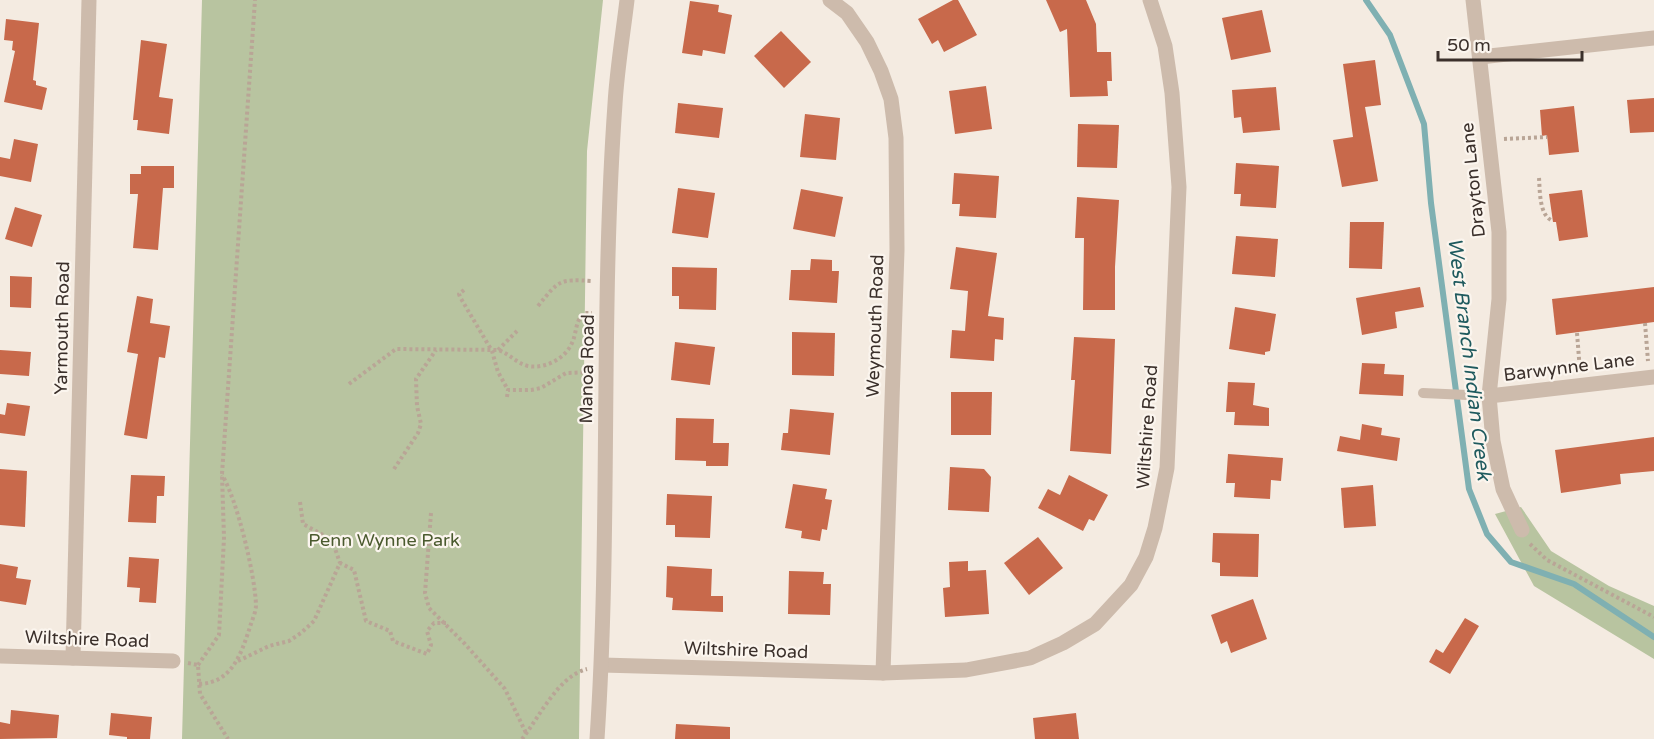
<svg xmlns="http://www.w3.org/2000/svg" width="1654" height="739" font-family="'Varela Round',sans-serif">
<style>
.green{fill:#b8c4a0}
.lines{fill:none;stroke-linecap:round;stroke-linejoin:round}
.stream{stroke:#7fb0b2;stroke-width:6}
.building{fill:#c8694b}
.path{stroke:#b9a596;stroke-width:4;stroke-dasharray:3 3;stroke-linecap:butt}
.service{stroke:#cdbbac;stroke-width:10}
.minor{stroke:#cdbbac;stroke-width:15}
.labels{text-anchor:middle;stroke-width:4.5;stroke-linejoin:round;paint-order:stroke}
.street-label{font-size:18px;fill:#3b302b;stroke:#fbf5ee}
.park-label{font-size:18px;fill:#4a5a2e;stroke:#fbf5ee}
.water-label{font-size:20px;font-style:italic;fill:#1f5a5e;stroke:#fbf5ee}
</style>
<rect width="100%" height="100%" fill="#f4ebe1"/>
<g class="green">
<path d="M202 0H603L587 151 579 739H182Z"/>
<path d="M1521 507 1551 551 1609 586 1654 606V659L1534 586 1495 514Z"/>
</g>
<g class="lines">
<path class="stream" d="M1366 0 1390 35 1424 124 1431 203 1469 489 1487 534 1511 562 1574 584 1654 637"/>
</g>
<g class="building">
<path d="M953 0H958L977 35 944 52 938 40 932 44 918 19Z"/>
<path d="M1046 0H1086L1096 24 1097 52H1111L1112 81H1107L1108 96 1070 97 1067 29 1060 32Z"/>
<path d="M690 1 719 5 718 12 732 15 725 54 703 50 702 56 682 53Z"/>
<path d="M1262 10 1271 52 1231 60 1222 18Z"/>
<path d="M6 19 39 23 33 80 36 81V85L47 88 42 110 4 102 15 51 12 50 13 41 4 40Z"/>
<path d="M781 31 811 62 784 88 754 56Z"/>
<path d="M141 40 167 44 159 97 173 99 169 134 137 130 138 120H133Z"/>
<path d="M1375 60 1381 105 1365 107 1378 181 1342 187 1333 140 1353 137 1343 64Z"/>
<path d="M986 86 992 129 955 134 949 91Z"/>
<path d="M1276 87 1280 130 1243 133 1241 117 1234 118 1232 90Z"/>
<path d="M1654 98V132L1630 133 1627 100Z"/>
<path d="M678 103 723 108 719 138 675 133Z"/>
<path d="M1574 106 1579 152 1549 155 1547 135 1542 136 1540 110Z"/>
<path d="M805 114 840 118 836 160 800 157Z"/>
<path d="M1078 124 1119 125 1117 168 1077 167Z"/>
<path d="M14 139 38 144 31 182 0 176V157L10 159Z"/>
<path d="M1236 163 1279 166 1276 208 1240 206 1241 194H1234Z"/>
<path d="M141 166H174V188H163L158 250 133 248 138 194H130V174H141Z"/>
<path d="M954 173 999 176 996 218 959 216 960 204H952Z"/>
<path d="M678 188 715 193 708 238 672 233Z"/>
<path d="M801 189 843 197 835 237 793 229Z"/>
<path d="M1582 190 1588 237 1559 241 1556 222H1553L1549 194Z"/>
<path d="M1077 197 1119 200 1115 267V310H1083L1084 238H1075Z"/>
<path d="M15 207 42 215 32 247 5 239Z"/>
<path d="M1350 222H1384L1382 269 1349 268Z"/>
<path d="M1236 236 1278 239 1275 277 1232 274Z"/>
<path d="M956 247 997 253 988 316 1004 318 1003 340 995 339 994 361 950 358 952 330 965 331 968 291 950 289Z"/>
<path d="M811 259 832 260V271H839L837 303 789 300 791 270H810Z"/>
<path d="M672 267 717 268 716 310 679 309V296H672Z"/>
<path d="M10 276 32 277 31 308 10 307Z"/>
<path d="M1420 287 1424 307 1395 312 1397 328 1362 335 1356 298Z"/>
<path d="M1654 287V322L1556 335 1552 299Z"/>
<path d="M137 296 153 299 150 323 170 326 165 358 159 357 147 439 124 435 138 354 127 352Z"/>
<path d="M1235 307 1276 314 1270 351 1265 352V355L1229 349Z"/>
<path d="M792 332 835 333 834 376 792 375Z"/>
<path d="M1074 337 1115 339 1111 454 1070 451 1075 380H1071Z"/>
<path d="M675 342 715 347 710 385 671 380Z"/>
<path d="M0 350 31 352 29 376 0 374Z"/>
<path d="M1362 363 1385 364 1384 374 1404 375 1403 396 1359 394Z"/>
<path d="M1228 382 1255 383 1253 405 1269 408V426L1234 425 1235 412H1226Z"/>
<path d="M951 392H992L991 435H951Z"/>
<path d="M7 403 30 406 25 436 0 433V414L5 415Z"/>
<path d="M790 409 834 413 830 455 781 450 783 433H788Z"/>
<path d="M676 418 714 419 713 443H729L728 466H706V461L675 460Z"/>
<path d="M1362 424 1382 428 1381 435 1400 438 1397 461 1337 451 1340 436 1360 440Z"/>
<path d="M1654 437V471L1620 474 1621 484 1561 493 1555 450Z"/>
<path d="M1228 454 1283 458 1281 481 1271 480 1270 499 1234 497 1235 483H1226Z"/>
<path d="M950 467 984 469 991 477 989 512 948 510Z"/>
<path d="M0 469 27 471 25 527 0 525Z"/>
<path d="M131 475 165 476 164 496H157L156 523 128 522Z"/>
<path d="M1069 475 1108 495 1094 521 1089 519 1083 531 1038 508 1048 489 1060 495Z"/>
<path d="M793 484 827 489 825 499 832 500 827 530 822 529 820 541 801 538 802 531 785 528Z"/>
<path d="M1373 485 1376 526 1344 528 1341 488Z"/>
<path d="M667 494 712 496 710 538 675 537V525H666Z"/>
<path d="M1213 533 1259 534 1258 577 1220 576V563L1212 562Z"/>
<path d="M1038 537 1063 568 1029 595 1004 563Z"/>
<path d="M129 557 159 559 156 603 139 602 140 588 127 587Z"/>
<path d="M968 561V571L986 570 989 614 945 617 943 588 950 587 949 562Z"/>
<path d="M0 564 18 567 16 578 31 580 26 605 0 601Z"/>
<path d="M667 566 712 569 711 596H723V612L672 610 673 598 666 597Z"/>
<path d="M789 571 824 572 823 584H831L830 615 788 614Z"/>
<path d="M1253 599 1267 639 1231 653 1227 641 1221 644 1211 615Z"/>
<path d="M1465 618 1479 626 1450 674 1429 662 1436 649 1443 653Z"/>
<path d="M11 710 59 715 57 738 0 739V722L10 724Z"/>
<path d="M111 713 152 717 150 739H127V737L109 735Z"/>
<path d="M1076 713 1079 739H1035L1033 718Z"/>
<path d="M676 724 730 727V739H675Z"/>
</g>
<g class="lines">
<g class="path">
<path d="M1504 139 1547 137"/>
<path d="M1539 178C1540 191 1539 216 1553 221"/>
<path d="M464 290 459 294 460 297 492 351 498 372 508 390"/>
<path d="M538 306C559 280 559 279 592 281"/>
<path d="M1645 323 1648 361"/>
<path d="M1577 333 1580 371"/>
<path d="M498 350 517 331"/>
<path d="M349 384 396 349 498 350C510 354 516 363 528 366 545 369 565 359 572 343 577 332 575 321 584 313H592"/>
<path d="M507 397 508 390H531L541 388 566 373 591 372"/>
<path d="M394 469 418 433 421 424 417 406 416 379 436 350"/>
<path d="M300 502 303 524 332 540 340 563"/>
<path d="M431 513 425 593 429 608 465 644 505 689 526 733"/>
<path d="M1530 544 1547 560 1654 617"/>
<path d="M238 661 269 646 289 641 301 633 314 621 340 563 354 570 366 621 390 631 393 641 427 654 431 645 427 631 434 623H446"/>
<path d="M188 663 198 665 200 694 228 739"/>
<path d="M198 665 219 635 224 538 222 474 255 0"/>
<path d="M199 684C232 683 241 654 250 627 252 620 256 612 256 605 255 575 237 499 222 475"/>
<path d="M522 739C539 718 558 676 587 669"/>
</g>
<path class="service" d="M1423 393 1489 396"/>
<g class="minor">
<path d="M830 0 847 13 867 42 881 71 891 99 896 138 897 250 883 673"/>
<path d="M1473 0 1499 232V299L1489 396 1493 441 1503 489 1522 530"/>
<path d="M1480 57 1654 38"/>
<path d="M1489 396 1654 377"/>
<path d="M0 656 173 661"/>
<path d="M73 658 89 0"/>
<path d="M602 665 883 673 966 670 1030 658 1063 643 1095 624 1131 585 1146 557 1155 528 1167 468 1179 187 1172 93 1165 46 1150 0"/>
<path d="M597 739C611 528 600 315 615 104 617 69 623 34 627 0"/>
</g>
</g>
<g class="labels">
<g class="street-label">
<text transform="translate(1473 180) rotate(-96)" y="6">Drayton Lane</text>
<text transform="translate(875 326) rotate(-88)" y="6">Weymouth Road</text>
<text transform="translate(62 328) rotate(-89)" y="6">Yarmouth Road</text>
<text transform="translate(1569 367) rotate(-7)" y="6">Barwynne Lane</text>
<text transform="translate(587 369) rotate(-89)" y="6">Manoa Road</text>
<text transform="translate(1147 427) rotate(-86)" y="6">Wiltshire Road</text>
<text transform="translate(87 639) rotate(2)" y="6">Wiltshire Road</text>
<text transform="translate(746 650) rotate(2)" y="6">Wiltshire Road</text>
</g>
<g class="park-label">
<text x="384" y="546">Penn Wynne Park</text>
</g>
<g class="water-label">
<text transform="translate(1470 359) rotate(83)" y="7">West Branch Indian Creek</text>
</g>
</g>
<path d="M1438 51v9h144v-9" fill="none" stroke="#3b302b" stroke-width="3"/>
<text x="1447" y="51" font-size="18" fill="#3b302b" stroke="#fbf5ee" stroke-width="4.5" paint-order="stroke">50 m</text>
</svg>
